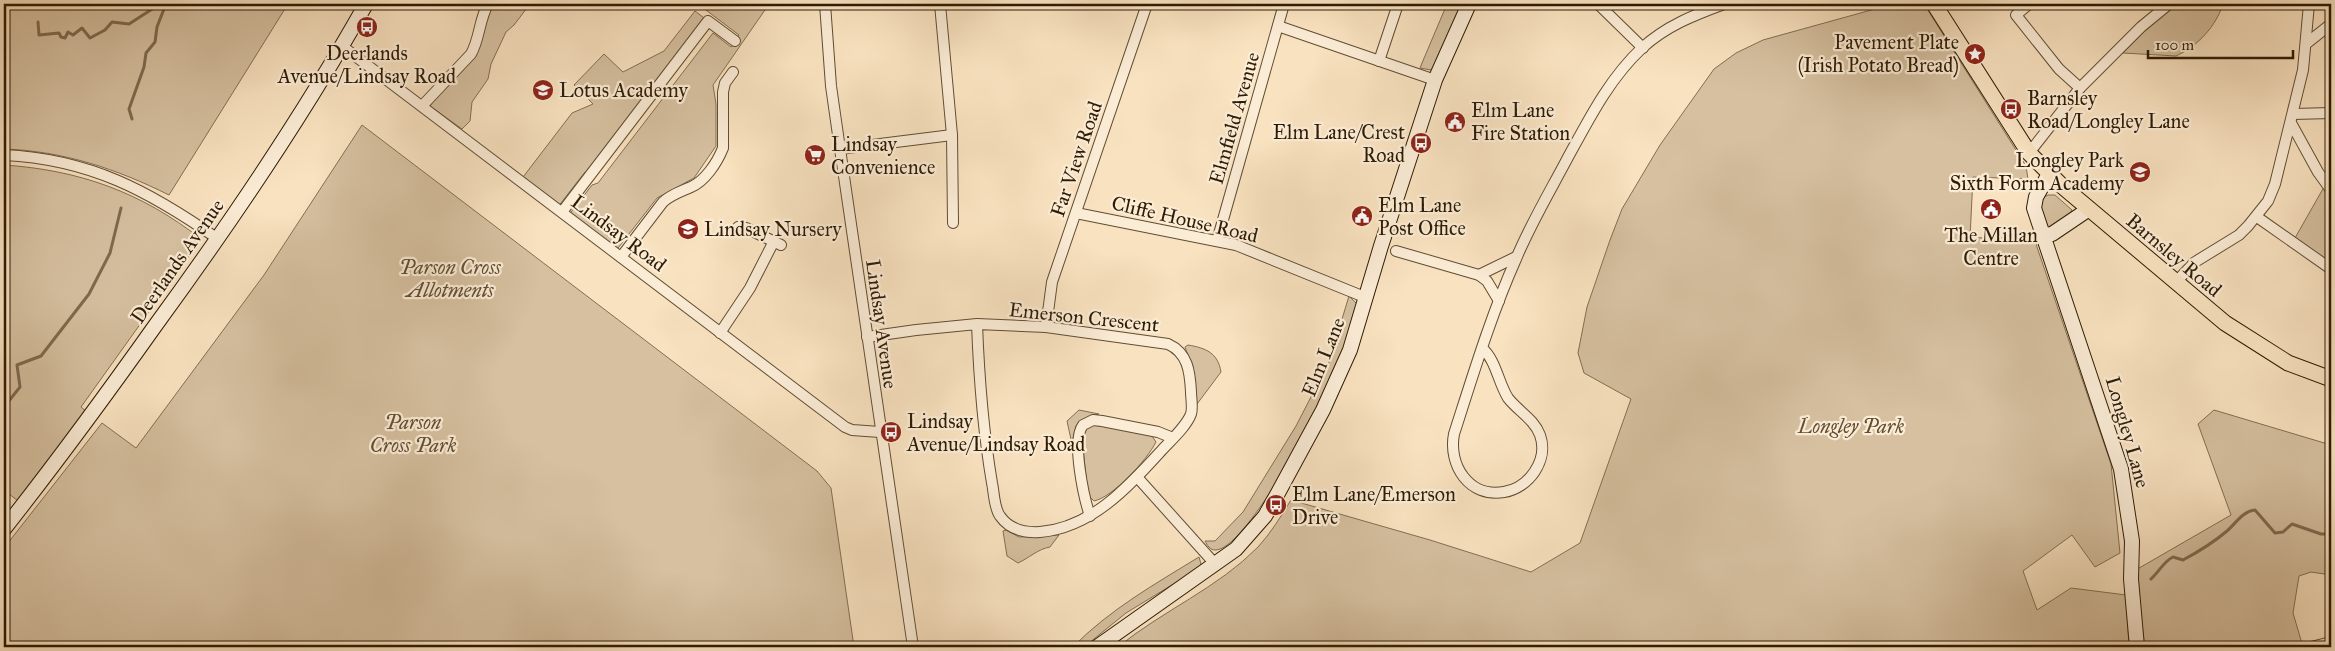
<svg xmlns="http://www.w3.org/2000/svg" width="2335" height="651" font-family="'IM FELL Great Primer',serif">
<style>
.green{fill:#d6c0a0;stroke:#826e52}
.lines{fill:none;stroke-linecap:round;stroke-linejoin:round}
.stream{stroke:#7e6a4e;stroke-width:3}
.street-casing{stroke:#614d33;stroke-width:12}
.secondary-casing{stroke:#2e1b04;stroke-width:16}
.primary-casing{stroke:#2e1b04;stroke-width:17}
.street{stroke:#fbecd6;stroke-width:10}
.secondary{stroke:#fbecd6;stroke-width:14}
.primary{stroke:#f9e2c0;stroke-width:15}
.labels{text-anchor:middle;stroke-width:4.5;stroke-linejoin:round;paint-order:stroke}
.poi-label{font-size:20px;fill:#2e1b04;stroke:#fbecd6;text-anchor:start}
.street-label{font-size:20px;fill:#2e1b04;stroke:#fbecd6}
.park-label{font-size:20px;font-style:italic;fill:#604d33;stroke:#fbecd6}
</style>
<rect width="100%" height="100%" fill="#f9e2c0"/>
<filter id="stains"><feTurbulence type="fractalNoise" baseFrequency=".004" numOctaves="4"/><feColorMatrix values="0 0 0 0 .2 0 0 0 0 .09 0 0 0 0 .02 0 0 0 .5 -.17"/></filter>
<radialGradient id="worn" r=".72"><stop offset=".6" stop-color="#630" stop-opacity="0"/><stop offset="1" stop-color="#630" stop-opacity=".3"/></radialGradient>
<g class="green">
<path d="M5 4H288L169 195C117 169 63 151 4 149Z"/>
<path d="M493 4H530L514 25 506 32 491 64 488 79 472 102 470 121 462 129 430 106 439 93 457 75Z"/>
<path d="M701 4H767V7L713 85 716 104V146L694 178 657 198 615 252 568 216 592 185 598 183 713 33 731 47 739 35 702 7Z"/>
<path d="M1447 4H1463L1436 64 1431 70 1420 68 1422 63Z"/>
<path d="M1893 4H1924L2026 166 2028 179 1973 177 1970 238 2035 237 2037 247 2111 464 2120 553 2095 567 2072 535 2023 571 2037 610 2071 588 2126 595 2129 647H1118C1162 611 1218 588 1258 547 1271 533 1281 516 1291 500L1430 540 1531 572 1580 543 1631 399 1584 373 1578 353 1587 307 1610 240 1622 209 1660 145 1714 69 1736 53 1763 40Z"/>
<path d="M2177 4H2223C2216 26 2198 46 2176 56L2123 53 2157 19Z"/>
<path d="M695 11 708 21 590 175 585 172 557 208 520 181 572 113 593 104 574 85 604 54 623 72 664 51Z"/>
<path d="M362 125 817 471 831 488 854 647H4V548L102 423 136 448 264 275Z"/>
<path d="M4 165C79 170 141 192 201 239L81 407 86 411 18 501 4 490Z"/>
<path d="M2324 187 2331 194V264L2295 238Z"/>
<path d="M2048 195H2055L2072 210 2069 216 2049 229 2046 227 2040 205 2044 197Z"/>
<path d="M1349 296 1358 305C1348 334 1339 363 1327 391 1315 418 1244 551 1215 550 1210 550 1207 545 1205 541H1215L1243 512 1296 426 1329 362Z"/>
<path d="M1188 345C1206 348 1218 353 1221 372L1197 404 1195 402 1193 369 1185 347Z"/>
<path d="M1079 410 1099 414C1079 419 1075 425 1072 444L1067 421Z"/>
<path d="M2214 410 2331 445V575L2311 572 2299 576 2293 613 2303 647H2145L2134 571 2231 515 2198 424Z"/>
<path d="M1093 425 1150 433 1156 442C1147 460 1113 497 1094 501L1088 495 1082 440 1086 429Z"/>
<path d="M1006 530 1019 537 1059 535 1050 547C1038 549 1029 558 1018 563L1007 556 1003 531Z"/>
<path d="M1199 557 1201 564 1198 569 1126 613 1084 647H1073C1109 610 1155 584 1199 557Z"/>
</g>
<g class="lines">
<g class="stream">
<path d="M38 22 39 35 59 33 61 37 65 38 68 32 73 35 82 28 90 38 105 30 112 22 129 24 160 4"/>
<path d="M132 119 129 109 144 67 146 53 155 42 157 27 164 9 172 4"/>
<path d="M4 407 20 387 17 365 41 356 89 294 110 253 121 208"/>
<path d="M2151 579C2159 572 2163 562 2173 557L2183 560C2198 552 2214 542 2227 531 2236 523 2243 511 2255 510L2275 533 2283 532 2292 524 2321 534H2331"/>
</g>
<g class="street-casing">
<g id="street">
<path d="M825 4 831 86 840 149 913 647"/>
<path d="M940 4 952 135 953 223"/>
<path d="M1598 4 1643 48"/>
<path d="M2029 4 2016 15 2059 69 2080 88"/>
<path d="M1278 26 1435 80"/>
<path d="M2307 43 2331 24"/>
<path d="M342 46 845 427 852 430 880 432"/>
<path d="M1379 61 1398 4"/>
<path d="M422 106 471 54C480 38 479 20 488 4"/>
<path d="M2293 114 2331 113"/>
<path d="M2291 123 2318 172 2331 190"/>
<path d="M840 149 952 135"/>
<path d="M2029 153 2080 88 2141 27 2169 4"/>
<path d="M4 155C90 159 149 191 218 239"/>
<path d="M562 212 708 21 735 41"/>
<path d="M1076 213 1236 245 1367 298"/>
<path d="M2257 217 2331 269"/>
<path d="M738 227 746 228 781 245"/>
<path d="M1217 241 1284 4"/>
<path d="M1396 251 1479 275 1487 281 1499 301"/>
<path d="M621 257 663 202C672 194 680 192 691 187 705 181 717 163 723 148V92L725 83 733 72"/>
<path d="M1479 275 1516 257"/>
<path d="M2175 283 2195 262 2239 235 2248 226 2268 201 2275 184 2303 70 2309 4"/>
<path d="M1046 327 1052 282 1147 4"/>
<path d="M720 333 750 288 774 241"/>
<path d="M867 337 916 330 977 324 1046 327 1168 344C1188 353 1190 372 1191 392 1191 398 1193 408 1191 414 1186 427 1171 440 1162 450 1129 486 1092 528 1040 532 1024 533 1009 529 1000 516 994 508 994 492 992 483 983 430 979 378 977 324"/>
<path d="M1482 348C1496 360 1498 382 1508 398 1518 411 1534 419 1540 435 1549 460 1529 488 1504 492 1469 498 1448 465 1454 434 1473 375 1491 315 1516 259 1530 225 1549 193 1566 161 1588 121 1608 80 1642 48 1666 26 1694 15 1724 4"/>
<path d="M1137 477 1216 565"/>
<path d="M1090 516C1084 498 1071 440 1083 425L1093 420 1102 421 1158 432 1173 438"/>
<path d="M2311 647 2331 642"/>
</g>
</g>
<g class="secondary-casing">
<g id="secondary">
<path d="M2049 174 2036 197 2034 208 2121 469 2132 541 2131 579 2137 647"/>
<path d="M2044 235 2052 234 2089 209"/>
<path d="M4 529C56 463 106 395 155 326 231 222 303 116 366 4"/>
<path d="M1097 647 1236 549 1265 516 1278 493 1323 410 1350 350 1381 246 1435 80 1469 4"/>
</g>
</g>
<g class="primary-casing">
<path id="primary" d="M1934 4 2029 153 2062 186 2225 323 2288 363 2331 379"/>
</g>
<use href="#street" class="street"/>
<use href="#secondary" class="secondary"/>
<use href="#primary" class="primary"/>
</g>
<defs>
<g id="bus-disc" transform="scale(1.125)"><circle r="9.5" fill="#8f2418" stroke="#fbecd6"/><path d="M-5-6H5V4H4V6H2V4H-2V6H-4V4H-5ZM-3.5-4V0h7V-4ZM-3.5 1.2v1.5H-2V1.2ZM2 1.2v1.5H3.5V1.2Z" fill="#fff"/></g>
<g id="sight-disc" transform="scale(1.125)"><circle r="9.5" fill="#8f2418" stroke="#fbecd6"/><path d="M0-6L1.8-2.2L6-1.7L2.9 1.2L3.7 5.4L0 3.3L-3.7 5.4L-2.9 1.2L-6-1.7L-1.8-2.2Z" fill="#fff"/></g>
<g id="school-disc" transform="scale(1.125)"><circle r="9.5" fill="#8f2418" stroke="#fbecd6"/><path d="M0-5L7-2L0 1L-7-2ZM-4 1L0 2.5L4 1V4Q0 6-4 4Z" fill="#fff"/></g>
<g id="civic-disc" transform="scale(1.125)"><circle r="9.5" fill="#8f2418" stroke="#fbecd6"/><path d="M-.6-6.5H3V-4.5H.6V-3L4-1V1h2V6H-6V1h2V-1L-.6-3ZM-1.2 2.5V6h2.4V2.5Z" fill="#fff"/></g>
<g id="supermarket-disc" transform="scale(1.125)"><circle r="9.5" fill="#8f2418" stroke="#fbecd6"/><path d="M-6-5.5h2.5l.6 2H6L4.5 2H-2.5L-4.4-4H-6ZM-1.5 3.2a1.3 1.3 0 1 0 .1 0ZM3 3.2a1.3 1.3 0 1 0 .1 0Z" fill="#fff"/></g>
<g id="university-disc" transform="scale(1.125)"><circle r="9.5" fill="#8f2418" stroke="#fbecd6"/><path d="M0-5L7-2L0 1L-7-2ZM-4 1L0 2.5L4 1V4Q0 6-4 4Z" fill="#fff"/></g>
</defs>
<g fill-rule="evenodd">
<use href="#bus-disc" x="367" y="27"/>
<use href="#sight-disc" x="1975" y="54"/>
<use href="#school-disc" x="543" y="90"/>
<use href="#bus-disc" x="2011" y="109"/>
<use href="#civic-disc" x="1455" y="122"/>
<use href="#bus-disc" x="1421" y="143"/>
<use href="#supermarket-disc" x="815" y="155"/>
<use href="#university-disc" x="2140" y="172"/>
<use href="#civic-disc" x="1991" y="209"/>
<use href="#civic-disc" x="1362" y="216"/>
<use href="#school-disc" x="688" y="229"/>
<use href="#bus-disc" x="891" y="432"/>
<use href="#bus-disc" x="1276" y="505"/>
</g>
<g class="labels">
<g class="poi-label">
<text x="1959" y="49" text-anchor="end">Pavement Plate<tspan x="1959" dy="23">(Irish Potato Bread)</tspan></text>
<text x="367" y="60" text-anchor="middle">Deerlands<tspan x="367" dy="23">Avenue/Lindsay Road</tspan></text>
<text x="559" y="97">Lotus Academy</text>
<text x="2027" y="105">Barnsley<tspan x="2027" dy="23">Road/Longley Lane</tspan></text>
<text x="1471" y="117">Elm Lane<tspan x="1471" dy="23">Fire Station</tspan></text>
<text x="1405" y="139" text-anchor="end">Elm Lane/Crest<tspan x="1405" dy="23">Road</tspan></text>
<text x="831" y="151">Lindsay<tspan x="831" dy="23">Convenience</tspan></text>
<text x="2124" y="167" text-anchor="end">Longley Park<tspan x="2124" dy="23">Sixth Form Academy</tspan></text>
<text x="1378" y="212">Elm Lane<tspan x="1378" dy="23">Post Office</tspan></text>
<text x="704" y="236">Lindsay Nursery</text>
<text x="1991" y="242" text-anchor="middle">The Millan<tspan x="1991" dy="23">Centre</tspan></text>
<text x="907" y="428">Lindsay<tspan x="907" dy="23">Avenue/Lindsay Road</tspan></text>
<text x="1292" y="501">Elm Lane/Emerson<tspan x="1292" dy="23">Drive</tspan></text>
</g>
<g class="street-label">
<text transform="translate(1234 118) rotate(-74)" y="7">Elmfield Avenue</text>
<text transform="translate(1076 159) rotate(-71)" y="7">Far View Road</text>
<text transform="translate(1185 219) rotate(13)" y="7">Cliffe House Road</text>
<text transform="translate(619 233) rotate(37)" y="7">Lindsay Road</text>
<text transform="translate(2174 255) rotate(40)" y="7">Barnsley Road</text>
<text transform="translate(177 261) rotate(-55)" y="7">Deerlands Avenue</text>
<text transform="translate(1084 317) rotate(6)" y="7">Emerson Crescent</text>
<text transform="translate(882 324) rotate(82)" y="7">Lindsay Avenue</text>
<text transform="translate(1323 357) rotate(-68)" y="7">Elm Lane</text>
<text transform="translate(2128 432) rotate(74)" y="7">Longley Lane</text>
</g>
<g class="park-label">
<text x="450" y="274">Parson Cross<tspan x="450" dy="23">Allotments</tspan></text>
<text x="413" y="429">Parson<tspan x="413" dy="23">Cross Park</tspan></text>
<text x="1851" y="433">Longley Park</text>
</g>
</g>
<rect width="2335" height="651" fill="none" stroke="#f9e2c0" stroke-width="20"/>
<rect x="5" y="5" width="2325" height="641" fill="none" stroke="#2e1b04" stroke-width="2.5"/>
<rect x="10" y="10" width="2315" height="631" fill="none" stroke="#2e1b04"/>
<path d="M2148 50v8h145v-8" fill="none" stroke="#2e1b04" stroke-width="2.5"/>
<text x="2155" y="50" font-size="15" fill="#2e1b04" stroke="#fbecd6" stroke-width="4" paint-order="stroke">100 m</text>
<rect width="100%" height="100%" filter="url(#stains)"/>
<rect width="100%" height="100%" fill="url(#worn)"/>
</svg>
